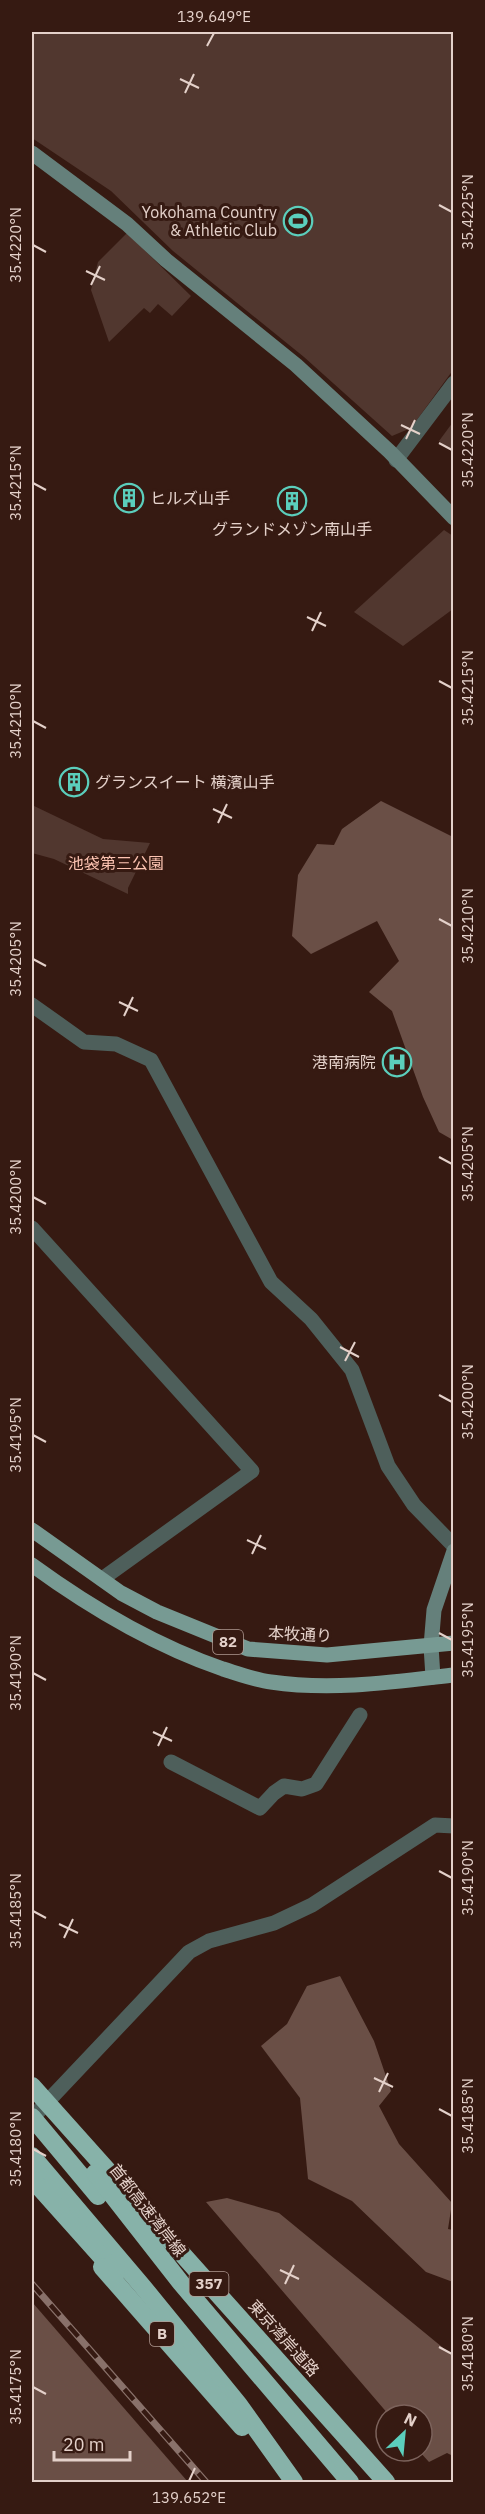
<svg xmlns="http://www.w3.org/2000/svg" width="485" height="2514" font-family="'IBM Plex Sans','Noto Sans JP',sans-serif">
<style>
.green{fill:#51372f}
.forest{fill:#6a4f46}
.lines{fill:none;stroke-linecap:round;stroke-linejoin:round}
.street{stroke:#4e5f5b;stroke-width:15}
.secondary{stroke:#65807b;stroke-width:15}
.primary{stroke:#779a93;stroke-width:15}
.highway{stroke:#87b2a9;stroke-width:18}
.rail-casing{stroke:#89716a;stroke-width:7}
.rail{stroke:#361a12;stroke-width:4.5;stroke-dasharray:14;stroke-linecap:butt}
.ticks{fill:none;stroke:#e4d1ca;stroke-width:2}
.labels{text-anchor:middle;stroke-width:6;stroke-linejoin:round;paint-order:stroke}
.shield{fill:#361a12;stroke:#b09a93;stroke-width:1.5}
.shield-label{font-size:15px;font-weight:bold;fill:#e4d1ca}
.poi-label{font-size:16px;fill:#e4d1ca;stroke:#361a12;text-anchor:end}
.park-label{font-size:16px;fill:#fdc4b2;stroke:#361a12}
.street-label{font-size:16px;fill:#e4d1ca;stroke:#361a12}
.neatline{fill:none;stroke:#e4d1ca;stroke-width:2}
.ticks-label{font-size:15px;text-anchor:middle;fill:#e4d1ca}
</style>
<rect width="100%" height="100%" fill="#361a12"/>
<g class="green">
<path d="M32 32H453V370L411 428 392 436 304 357 173 251 111 191 32 138Z"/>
<path d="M127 233 191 296 172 316 158 304 150 313 144 308 109 342 91 290 98 262Z"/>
<path d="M453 422V452L439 441Z"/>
<path d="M444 530 453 536V609L403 646 354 612Z"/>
<path d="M32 805 103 839 150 843 128 888V894L54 859 32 853Z"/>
</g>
<g class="forest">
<path d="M381 801 453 837V1140L439 1132 423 1097 392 1011 369 992 399 961 377 921 311 954 292 936 298 875 317 844 334 845 342 829Z"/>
<path d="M340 1976 374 2041 391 2091 379 2106 399 2144 452 2203 448 2229 453 2230V2282L426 2272 352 2201 308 2179 300 2098 261 2046 287 2024 307 1986Z"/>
<path d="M227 2198 279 2213 453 2356V2456L447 2453 429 2462 419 2451H422V2415H389L206 2202Z"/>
<path d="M32 2302 188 2482H32Z"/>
</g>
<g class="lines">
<g class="street">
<path d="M396 460 454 383"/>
<path d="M32 1005 84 1042 116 1044 151 1060 271 1282 311 1319 352 1370 388 1466 414 1505 454 1546"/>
<path d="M32 1228 252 1471 102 1579"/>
<path d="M171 1762 260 1808 274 1793 284 1786 302 1789 316 1784 360 1715"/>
<path d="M32 2118 189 1952 209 1941 274 1923 312 1905 435 1825 454 1826"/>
</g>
<g class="secondary">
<path d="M32 153 127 224 166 260 296 365 390 452 454 518"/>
<path d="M433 1677 431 1646 434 1610 454 1551"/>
</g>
<g class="primary">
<path d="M32 1530 121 1593 157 1612 248 1649 327 1655 454 1643"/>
<path d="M32 1565C91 1608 153 1645 223 1669 239 1674 255 1680 271 1682 332 1691 394 1682 454 1675"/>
</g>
<g class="highway">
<path d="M32 2086 386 2482"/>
<path d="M32 2117 98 2196"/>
<path d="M32 2156 143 2287 239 2405 294 2482"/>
<path d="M95 2173 181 2283 350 2482"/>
<path d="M32 2179 116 2273"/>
<path d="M102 2267 242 2427"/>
</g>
<g class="rail-casing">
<path id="rail" d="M32 2284 206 2482"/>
</g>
<use href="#rail" class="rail"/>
</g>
<path class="ticks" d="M207 46 214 33M180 79 199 88M185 93 194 74M439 205 452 212M33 245 46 252M86 271 105 280M91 285 100 266M401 425 420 434M406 439 415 420M439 443 452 450M33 483 46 490M307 617 326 626M312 631 321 612M439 681 452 688M33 721 46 728M213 809 232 818M218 823 227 804M439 919 452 926M33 959 46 966M119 1002 138 1011M124 1016 133 997M439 1157 452 1164M33 1197 46 1204M340 1347 359 1357M345 1361 355 1342M439 1395 452 1402M33 1435 46 1442M247 1540 266 1549M252 1554 261 1535M439 1633 452 1640M33 1673 46 1680M153 1732 172 1741M158 1746 167 1727M439 1871 452 1878M33 1911 46 1918M59 1924 78 1933M64 1938 73 1919M374 2078 393 2087M379 2092 388 2073M439 2109 452 2116M33 2149 46 2156M280 2270 299 2279M285 2284 294 2265M439 2347 452 2354M33 2387 46 2394M189 2481 195 2468"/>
<defs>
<g id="stadium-ring" transform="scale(1.5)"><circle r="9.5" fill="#361a12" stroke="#5bcebc" stroke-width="1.5"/><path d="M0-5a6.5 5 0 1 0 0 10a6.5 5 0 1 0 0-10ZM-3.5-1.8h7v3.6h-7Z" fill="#5bcebc"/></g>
<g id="building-ring" transform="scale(1.5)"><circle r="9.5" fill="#361a12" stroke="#5bcebc" stroke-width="1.5"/><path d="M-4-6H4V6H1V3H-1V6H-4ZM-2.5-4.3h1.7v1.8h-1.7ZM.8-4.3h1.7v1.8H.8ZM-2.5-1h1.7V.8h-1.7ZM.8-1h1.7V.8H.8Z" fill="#5bcebc"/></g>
<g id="hospital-ring" transform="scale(1.5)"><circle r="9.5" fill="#361a12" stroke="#5bcebc" stroke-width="1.5"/><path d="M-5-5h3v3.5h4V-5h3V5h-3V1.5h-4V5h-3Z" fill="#5bcebc"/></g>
</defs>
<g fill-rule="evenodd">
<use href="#stadium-ring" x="298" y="221"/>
<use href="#building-ring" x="129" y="498"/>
<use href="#building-ring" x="292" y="501"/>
<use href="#building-ring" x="74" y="782"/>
<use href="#hospital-ring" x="397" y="1062"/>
</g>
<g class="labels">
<g class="shield">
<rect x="213" y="1630" width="30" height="24" rx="4.5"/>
<rect x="189.5" y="2272" width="39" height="24" rx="4.5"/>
<rect x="150" y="2322" width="24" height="24" rx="4.5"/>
</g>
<g class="shield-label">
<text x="228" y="1647">82</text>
<text x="209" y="2289">357</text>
<text x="162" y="2339">B</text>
</g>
<g class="poi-label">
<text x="277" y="218">Yokohama Country<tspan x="277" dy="18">&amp; Athletic Club</tspan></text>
<text x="150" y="504" text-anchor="start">ヒルズ山手</text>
<text x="292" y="535" text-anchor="middle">グランドメゾン南山手</text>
<text x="95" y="788" text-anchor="start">グランスイート 横濱山手</text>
<text x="376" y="1068">港南病院</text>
</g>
<g class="park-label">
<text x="116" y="869">池袋第三公園</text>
</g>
<g class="street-label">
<text transform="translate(300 1634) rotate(3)" y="6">本牧通り</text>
<text transform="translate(148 2210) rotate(52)" y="6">首都高速湾岸線</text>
<text transform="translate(284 2338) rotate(48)" y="6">東京湾岸道路</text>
</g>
</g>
<rect width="485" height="2514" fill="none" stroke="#361a12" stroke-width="66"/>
<g transform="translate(404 2433) rotate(26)"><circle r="28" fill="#361a12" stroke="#7c635c" stroke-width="1.5"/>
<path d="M0-4.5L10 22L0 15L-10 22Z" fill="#5bcebc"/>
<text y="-9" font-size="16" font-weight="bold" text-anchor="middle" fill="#e4d1ca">N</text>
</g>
<path d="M54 2451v9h76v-9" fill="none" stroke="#e4d1ca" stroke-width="3"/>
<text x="63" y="2451" font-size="18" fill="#e4d1ca" stroke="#361a12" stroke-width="4.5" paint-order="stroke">20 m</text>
<rect x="33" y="33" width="419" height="2448" class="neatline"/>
<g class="ticks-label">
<text x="214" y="22">139.649°E</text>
<text transform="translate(468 212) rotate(-90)" y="5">35.4225°N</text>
<text transform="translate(16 245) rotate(-90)" y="5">35.4220°N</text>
<text transform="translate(468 450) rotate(-90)" y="5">35.4220°N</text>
<text transform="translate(16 483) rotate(-90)" y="5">35.4215°N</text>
<text transform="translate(468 688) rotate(-90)" y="5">35.4215°N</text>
<text transform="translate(16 721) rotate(-90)" y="5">35.4210°N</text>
<text transform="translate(468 926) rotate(-90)" y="5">35.4210°N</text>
<text transform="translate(16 959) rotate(-90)" y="5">35.4205°N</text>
<text transform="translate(468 1164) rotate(-90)" y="5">35.4205°N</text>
<text transform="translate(16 1197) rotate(-90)" y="5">35.4200°N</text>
<text transform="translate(468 1402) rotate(-90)" y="5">35.4200°N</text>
<text transform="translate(16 1435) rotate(-90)" y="5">35.4195°N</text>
<text transform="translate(468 1640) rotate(-90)" y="5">35.4195°N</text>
<text transform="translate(16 1673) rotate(-90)" y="5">35.4190°N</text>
<text transform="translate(468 1878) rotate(-90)" y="5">35.4190°N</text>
<text transform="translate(16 1911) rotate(-90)" y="5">35.4185°N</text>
<text transform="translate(468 2116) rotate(-90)" y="5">35.4185°N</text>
<text transform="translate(16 2149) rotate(-90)" y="5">35.4180°N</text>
<text transform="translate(468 2354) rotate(-90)" y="5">35.4180°N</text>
<text transform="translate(16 2387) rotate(-90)" y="5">35.4175°N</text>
<text x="189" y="2503">139.652°E</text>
</g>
</svg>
